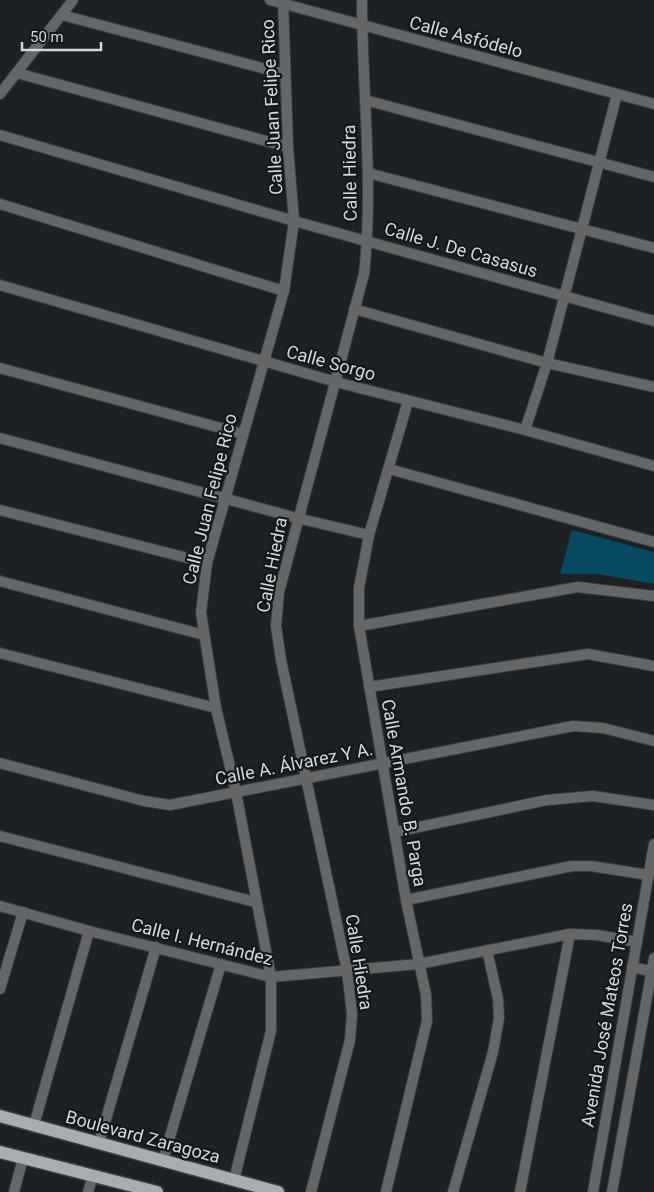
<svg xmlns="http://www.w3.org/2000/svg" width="654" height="1192" font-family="Roboto,sans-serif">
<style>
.green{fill:#054a61}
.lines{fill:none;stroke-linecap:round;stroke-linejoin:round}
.minor-casing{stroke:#3a3e40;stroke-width:12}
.tertiary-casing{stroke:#3a3e40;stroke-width:12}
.primary-casing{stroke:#3a3e40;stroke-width:15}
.minor{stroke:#656668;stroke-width:10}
.tertiary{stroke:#656668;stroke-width:10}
.primary{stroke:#aaadb0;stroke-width:12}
.labels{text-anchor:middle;stroke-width:4.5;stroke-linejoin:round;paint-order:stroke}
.street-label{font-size:18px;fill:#d4d7d8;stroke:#14181a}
</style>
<rect width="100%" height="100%" fill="#1d2123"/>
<path class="green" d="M572 530 654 552V584L598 574H560Z"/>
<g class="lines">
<g class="minor-casing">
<g id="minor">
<path d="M270 0 654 104"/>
<path d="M62 15 285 74"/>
<path d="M17 73 288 147"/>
<path d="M0 94 73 0"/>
<path d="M365 100 654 177"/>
<path d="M0 135 294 221 654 321"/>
<path d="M368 173 654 248"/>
<path d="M0 204 284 291"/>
<path d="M354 309 547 363 654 387"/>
<path d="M0 368 243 434"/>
<path d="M525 430 547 363 617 94"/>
<path d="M0 438 297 518 369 535"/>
<path d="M389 469 654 542"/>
<path d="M0 510 207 563"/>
<path d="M0 581 204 635"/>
<path d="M359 626 578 587 654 596"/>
<path d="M0 653 216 708"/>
<path d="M369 687 588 654 654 666"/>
<path d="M0 763 144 801 170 805 573 726 603 728 654 741"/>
<path d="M395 832 547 800 593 796 654 805"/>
<path d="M0 836 255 902"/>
<path d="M406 900 572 866H591L648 875"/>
<path d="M0 906 89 931 271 977 419 964 570 934 597 935 637 942"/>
<path d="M632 967 654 972"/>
<path d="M0 989 23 912"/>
<path d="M34 1125 89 931"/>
<path d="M99 1143 156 947"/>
<path d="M163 1160 221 964"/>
<path d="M234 1180 271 1031V977L236 792 216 708 201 613 207 563 284 291 294 221 288 147 283 0"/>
<path d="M14 1192 23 1158"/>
<path d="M88 1192 93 1176"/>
<path d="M386 1192 427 1021 426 995 406 900 359 626V588L369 535 408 401"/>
<path d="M453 1192 493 1052 499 1018 498 999 487 950"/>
<path d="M520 1192 570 934"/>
</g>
</g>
<g class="tertiary-casing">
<g id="tertiary">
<path d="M0 285 336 382 525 430 654 466"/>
<path d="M311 1192 350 1040 352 1014 347 971 281 660 276 626 279 592 364 274C374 183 362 91 362 0"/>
<path d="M593 1192 654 844"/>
<path d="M612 1192 654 958"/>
</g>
</g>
<g class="primary-casing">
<g id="primary">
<path d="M0 1116 278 1192"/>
<path d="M0 1152 157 1192"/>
</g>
</g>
<use href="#minor" class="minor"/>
<use href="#tertiary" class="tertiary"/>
<use href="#primary" class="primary"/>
</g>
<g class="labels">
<g class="street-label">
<text transform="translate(466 37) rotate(15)" y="6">Calle Asfódelo</text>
<text transform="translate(272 107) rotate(-93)" y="6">Calle Juan Felipe Rico</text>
<text transform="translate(350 173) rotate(-91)" y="6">Calle Hiedra</text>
<text transform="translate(461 250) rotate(16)" y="6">Calle J. De Casasus</text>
<text transform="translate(331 363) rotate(15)" y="6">Calle Sorgo</text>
<text transform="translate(210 499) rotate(-76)" y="6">Calle Juan Felipe Rico</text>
<text transform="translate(272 565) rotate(-79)" y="6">Calle Hiedra</text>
<text transform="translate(294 764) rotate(-11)" y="6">Calle A. Álvarez Y A.</text>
<text transform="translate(404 793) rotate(80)" y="6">Calle Armando B. Parga</text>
<text transform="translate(202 942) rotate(14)" y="6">Calle I. Hernández</text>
<text transform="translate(359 962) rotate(81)" y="6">Calle Hiedra</text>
<text transform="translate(607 1015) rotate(-80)" y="6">Avenida José Mateos Torres</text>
<text transform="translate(143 1137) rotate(15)" y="6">Boulevard Zaragoza</text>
</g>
</g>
<path d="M22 42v8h79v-8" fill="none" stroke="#d4d7d8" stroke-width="2.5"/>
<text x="30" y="42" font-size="15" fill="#d4d7d8" stroke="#14181a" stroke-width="4" paint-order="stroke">50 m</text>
</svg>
